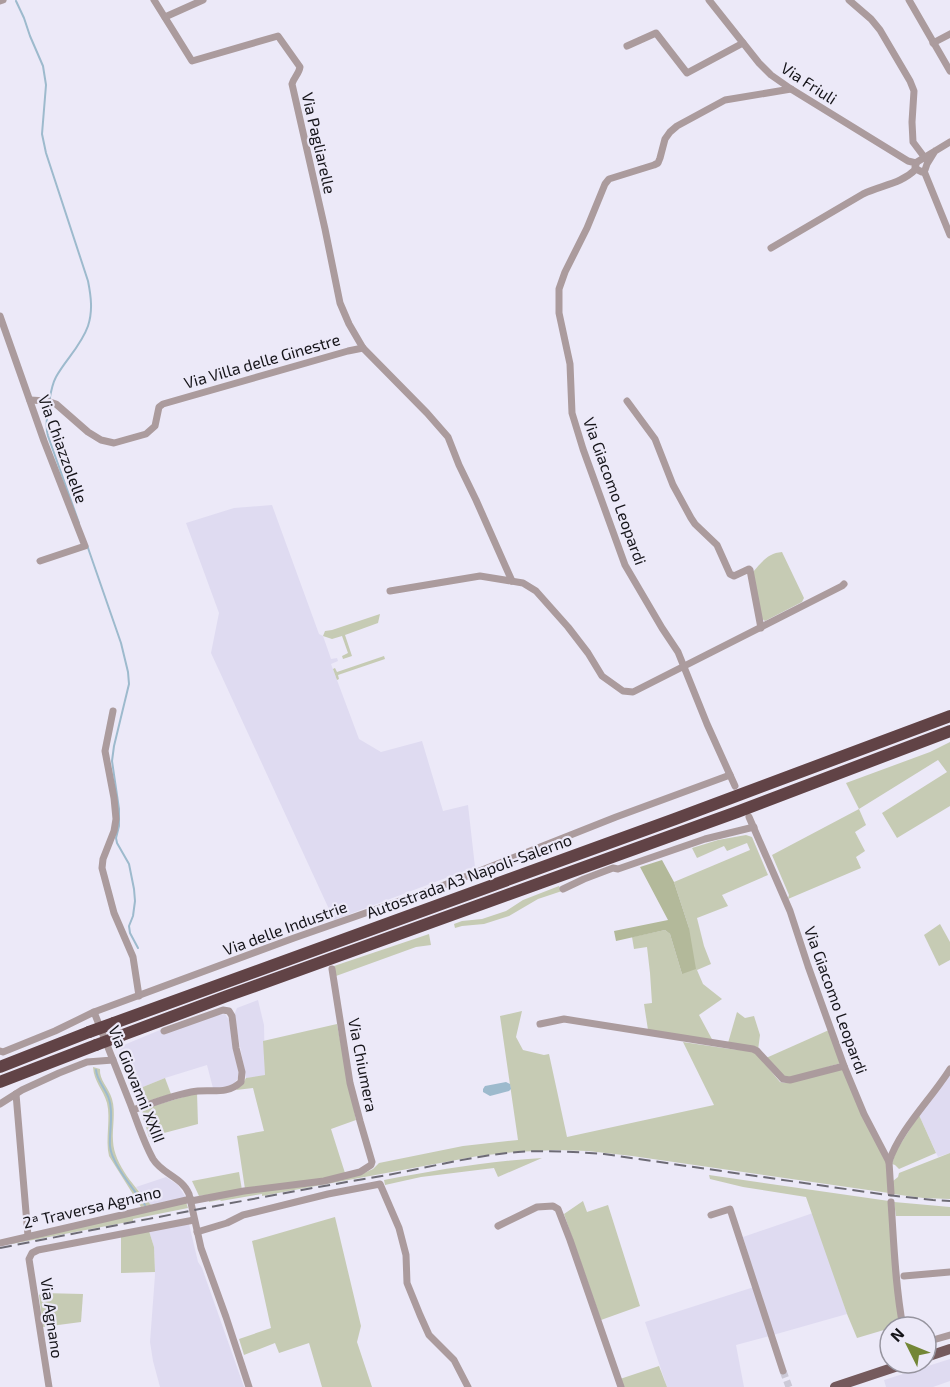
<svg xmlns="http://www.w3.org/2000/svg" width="950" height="1387" font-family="'Exo 2',sans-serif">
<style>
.built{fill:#dfdbf1}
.green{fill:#c6cbb4}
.forest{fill:#b3b99a}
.water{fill:#9dbacd}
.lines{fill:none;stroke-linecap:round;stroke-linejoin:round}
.stream{stroke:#9dbacd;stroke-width:2}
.street-tunnel{stroke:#ccc9d7;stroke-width:7;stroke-dasharray:7 3.5;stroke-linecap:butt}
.street{stroke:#ab9b9d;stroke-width:7}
.primary{stroke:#755a5d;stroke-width:10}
.highway{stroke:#614346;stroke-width:12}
.rail{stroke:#6d6b75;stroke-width:2;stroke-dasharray:12 6;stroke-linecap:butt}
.highway-bridge{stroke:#614346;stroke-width:12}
.labels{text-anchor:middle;stroke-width:4.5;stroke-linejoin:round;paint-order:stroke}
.street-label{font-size:16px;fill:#151419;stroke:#ece9f8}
</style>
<rect width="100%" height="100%" fill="#ece9f8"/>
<g class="built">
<path d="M272 505 319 634 323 636 331 659 337 658 338 661 331 664 359 739 381 752 422 741 443 811 468 805 475 867 334 920 211 653 219 613 186 523 234 508Z"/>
<path d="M258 1000 264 1025 265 1076 246 1078 234 1015 237 1008Z"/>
<path d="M225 1014 229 1020 240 1075 234 1084 228 1088H213L207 1065 165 1078 133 1091 119 1047 160 1030 163 1034 217 1015Z"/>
<path d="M950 1073V1153L938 1157 919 1115Z"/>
<path d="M166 1177 178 1185 186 1198 151 1205 136 1187Z"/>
<path d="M813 1213 847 1314 773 1335 743 1237Z"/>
<path d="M189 1224 198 1262 202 1268 244 1387H160L153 1361 150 1342 155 1275 154 1247 149 1231Z"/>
<path d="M754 1287 770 1336 736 1345 744 1387H667L645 1322Z"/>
<path d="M950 1359V1381L933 1387H886L884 1380Z"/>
</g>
<g class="green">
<path d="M782 552 804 598 802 602 765 621 761 618 753 572C762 562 768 553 782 552Z"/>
<path d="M380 614 378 623 345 635 352 656 343 659 342 656 348 653 342 636 332 639 323 636 325 631 332 630Z"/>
<path d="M384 656 385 659 338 675 339 679 337 680 333 669 335 668 337 672Z"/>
<path d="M950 742V806L897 838 882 813 947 772 938 760 859 809 866 825 855 832 865 851 856 857 861 868 788 899 789 895 772 855 859 809 846 783 930 752Z"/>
<path d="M746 835 752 837 768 875 722 895 728 906 697 918 704 946 711 964 697 970 703 984 722 999 699 1015 713 1041 648 1030 644 1004 652 1003 650 973 647 947 634 949 632 937 665 930 670 934 682 974 689 928 674 882 750 850 747 843 727 851 724 846 697 858 692 848 718 840Z"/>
<path d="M559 886 562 891 538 899 509 916 484 924 462 926 455 928 454 924 462 921 482 919 506 911 523 900Z"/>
<path d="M940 924 950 942V960L939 966 924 935Z"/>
<path d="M429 934 431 945 416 947 336 976 334 966Z"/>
<path d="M522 1011 516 1037 523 1050 544 1055 549 1054 567 1137 714 1105 683 1042 730 1049 751 1051 756 1053 780 1082 785 1083 843 1069 887 1164 889 1193 632 1156 588 1151 556 1150 515 1152 478 1156 262 1196V1194L221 1201 220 1200 209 1202V1200L362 1174 373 1169 379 1163 463 1146 518 1140 500 1016Z"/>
<path d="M737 1012 745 1018 754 1016 760 1035 758 1050 728 1043Z"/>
<path d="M337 1024 356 1120 331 1129 345 1173 322 1179 245 1189 237 1136 264 1131 253 1088 236 1090 242 1085 246 1078 265 1075 263 1041Z"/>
<path d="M829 1030 841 1063 790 1078H785L766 1058Z"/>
<path d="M93 1067 100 1069C99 1080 109 1088 112 1099 116 1112 112 1128 113 1141 114 1165 136 1188 151 1205L141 1207 109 1156C105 1139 111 1119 107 1103 103 1089 94 1082 93 1067Z"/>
<path d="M165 1078 171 1094 141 1103 136 1100 133 1091Z"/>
<path d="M197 1093 198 1124 149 1137 142 1114 143 1109Z"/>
<path d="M919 1115 936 1153 899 1169 895 1165 892 1164 896 1151Z"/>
<path d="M950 1153V1199L923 1198 893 1194V1181L898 1177 899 1173Z"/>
<path d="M542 1158 498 1177 494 1168 421 1177 385 1185 384 1180C436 1170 488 1161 542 1158Z"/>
<path d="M239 1172 242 1190 199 1196 192 1181Z"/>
<path d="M709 1175 889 1201 900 1322 893 1323 894 1327 857 1338 847 1314 806 1197 743 1187 710 1179Z"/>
<path d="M583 1201 587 1212 608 1205 640 1306 601 1320 564 1214Z"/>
<path d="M186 1202 188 1208 133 1219V1221L12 1244 11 1242Z"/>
<path d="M894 1202 950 1207V1216H896Z"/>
<path d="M335 1217 361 1326 357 1342 372 1387H322L309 1343 279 1353 275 1343 244 1355 239 1339 271 1328 252 1241Z"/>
<path d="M149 1231 154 1247 155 1272 121 1273V1236Z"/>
<path d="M42 1293 83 1294 81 1322 43 1327 39 1295Z"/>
<path d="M659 1366 667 1387H623L620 1379Z"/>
</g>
<path class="forest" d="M662 860 674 882 689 928 696 969 682 974 670 934 665 930 616 941 614 931 668 920 640 867Z"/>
<path class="water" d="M506 1082 510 1084 511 1089 509 1091 490 1096 483 1092V1089L485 1086Z"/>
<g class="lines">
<g class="stream">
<path d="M16 1 24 18 30 36 43 66 46 85 42 134 46 153 88 281C91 296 93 311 88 326 81 346 66 359 56 377 51 386 50 398 48 408 47 418 45 426 48 436L79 523"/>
<path d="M87 545 121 643 128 672 129 684 114 746 112 761 119 809V826L116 838 117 843 129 864 134 889 135 901 133 916 129 926 130 933 138 948"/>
<path d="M96 1070C97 1081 106 1089 109 1099 114 1113 109 1131 110 1146 111 1163 135 1191 145 1205"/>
</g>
<path class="street-tunnel" d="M783 1371 789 1387"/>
<g class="street">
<path d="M154 0 192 61 278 36 300 67C299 74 294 77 292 84L325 229 340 303 349 324 363 348 427 413 448 437 459 465 476 500 512 581"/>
<path d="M709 0 759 63 771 75 791 89 908 161 916 163"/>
<path d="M849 0 871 19 880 30 910 81 914 91 912 122 913 142 925 158"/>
<path d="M909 0 950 71"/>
<path d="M0 1 3 0"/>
<path d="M165 17 203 0"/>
<path d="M933 43 950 34"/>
<path d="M627 46 656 33 687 73 743 43"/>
<path d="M935 151 927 164 925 170 922 172 918 170 915 167 917 162 950 142"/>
<path d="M924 171 950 235"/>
<path d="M771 248 863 194C882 185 901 184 916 169"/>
<path d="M0 316 44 441 85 546 40 561"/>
<path d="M30 400 47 401 56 404 88 432 101 440 114 443 146 434 155 426 159 407 163 404 348 351 363 348"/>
<path d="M627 401 655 439 673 485 691 518 695 524 717 545 730 574 734 576 749 569 750 570 761 628"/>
<path d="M390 591 480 576 523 583 536 591 568 627 588 653 602 676 623 691 633 692 842 586 844 584"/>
<path d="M113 711 105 751 114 798 116 819 114 831 103 859 102 868 114 913 133 957 139 996"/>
<path d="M735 786 707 724 678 652 662 628 625 565 583 449 572 413 570 364 559 313V289L565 272 587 228 605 184 609 179 654 165 658 163 660 158 665 139 670 132 677 126 725 100 791 89"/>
<path d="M749 817 790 911 808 966 844 1066 864 1114 889 1162 891 1193"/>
<path d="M563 889 584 879 613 868 618 869 705 839 754 827"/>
<path d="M94 1012C106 1042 118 1073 130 1103 137 1121 143 1141 153 1159 162 1174 182 1177 189 1194L201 1248 226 1317 249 1387"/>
<path d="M540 1024 564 1019 753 1049 757 1051 783 1079 790 1080 844 1066"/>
<path d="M0 1051 3 1052 55 1031 94 1012 294 938 434 889 616 817 730 775"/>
<path d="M16 1094 28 1236"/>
<path d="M0 1104 22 1090 59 1073 87 1062 113 1060"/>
<path d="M133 1110C152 1103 171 1096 191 1092 209 1088 226 1096 241 1082L242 1072 236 1048 232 1016 229 1011 223 1010 164 1031"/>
<path d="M889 1162C899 1130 932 1098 950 1069"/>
<path d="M191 1201 244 1191 324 1181 360 1172 371 1165 372 1162 360 1121 350 1083 332 969"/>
<path d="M891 1202C894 1243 895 1286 903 1327"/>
<path d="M711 1215 730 1209 783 1371"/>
<path d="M498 1226 537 1207 553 1206 558 1209 570 1240 621 1387"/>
<path d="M197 1232 227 1223 243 1215 328 1194 380 1184 399 1228 406 1255 407 1283 420 1315 429 1335 454 1360 468 1387"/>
<path d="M0 1243 191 1199"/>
<path d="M904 1276 950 1272"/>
<path d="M926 1342 950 1335"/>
<path d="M49 1387 29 1259 32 1253 38 1250 194 1220"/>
</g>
<g class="primary">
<path d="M926 1357 950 1349"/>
<path d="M835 1387 907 1363"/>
</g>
<g class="highway">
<path d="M114 1023 675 819 950 716"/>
<path d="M120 1036 227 996 737 812 950 731"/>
<path d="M0 1067 89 1032"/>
<path d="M0 1082 96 1045"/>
</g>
<path class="rail" d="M0 1248C123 1224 247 1199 370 1178 420 1170 468 1156 518 1152 547 1150 576 1152 604 1154L887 1195 933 1200 950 1201"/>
<g class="highway-bridge">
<path d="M89 1032 114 1023"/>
<path d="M96 1045 120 1036"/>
</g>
</g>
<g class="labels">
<g class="street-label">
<text transform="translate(809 83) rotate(33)" y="6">Via Friuli</text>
<text transform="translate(319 143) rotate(77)" y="6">Via Pagliarelle</text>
<text transform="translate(262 361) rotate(-16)" y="6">Via Villa delle Ginestre</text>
<text transform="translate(63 449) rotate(70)" y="6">Via Chiazzolelle</text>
<text transform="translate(615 491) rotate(70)" y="6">Via Giacomo Leopardi</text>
<text transform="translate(469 876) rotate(-20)" y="6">Autostrada A3 Napoli-Salerno</text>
<text transform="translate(285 928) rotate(-20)" y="6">Via delle Industrie</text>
<text transform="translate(836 1000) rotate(70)" y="6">Via Giacomo Leopardi</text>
<text transform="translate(363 1065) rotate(79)" y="6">Via Chiumera</text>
<text transform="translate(137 1084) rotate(68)" y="6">Via Giovanni XXIII</text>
<text transform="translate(92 1207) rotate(-13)" y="6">2ª Traversa Agnano</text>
<text transform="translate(52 1318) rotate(82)" y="6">Via Agnano</text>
</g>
</g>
<g transform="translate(908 1345) rotate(313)"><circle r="28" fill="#ece9f8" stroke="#96949f" stroke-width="1.5"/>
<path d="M0-4.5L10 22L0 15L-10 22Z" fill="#738636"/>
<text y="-9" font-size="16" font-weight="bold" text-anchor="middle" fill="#151419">N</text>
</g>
</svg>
